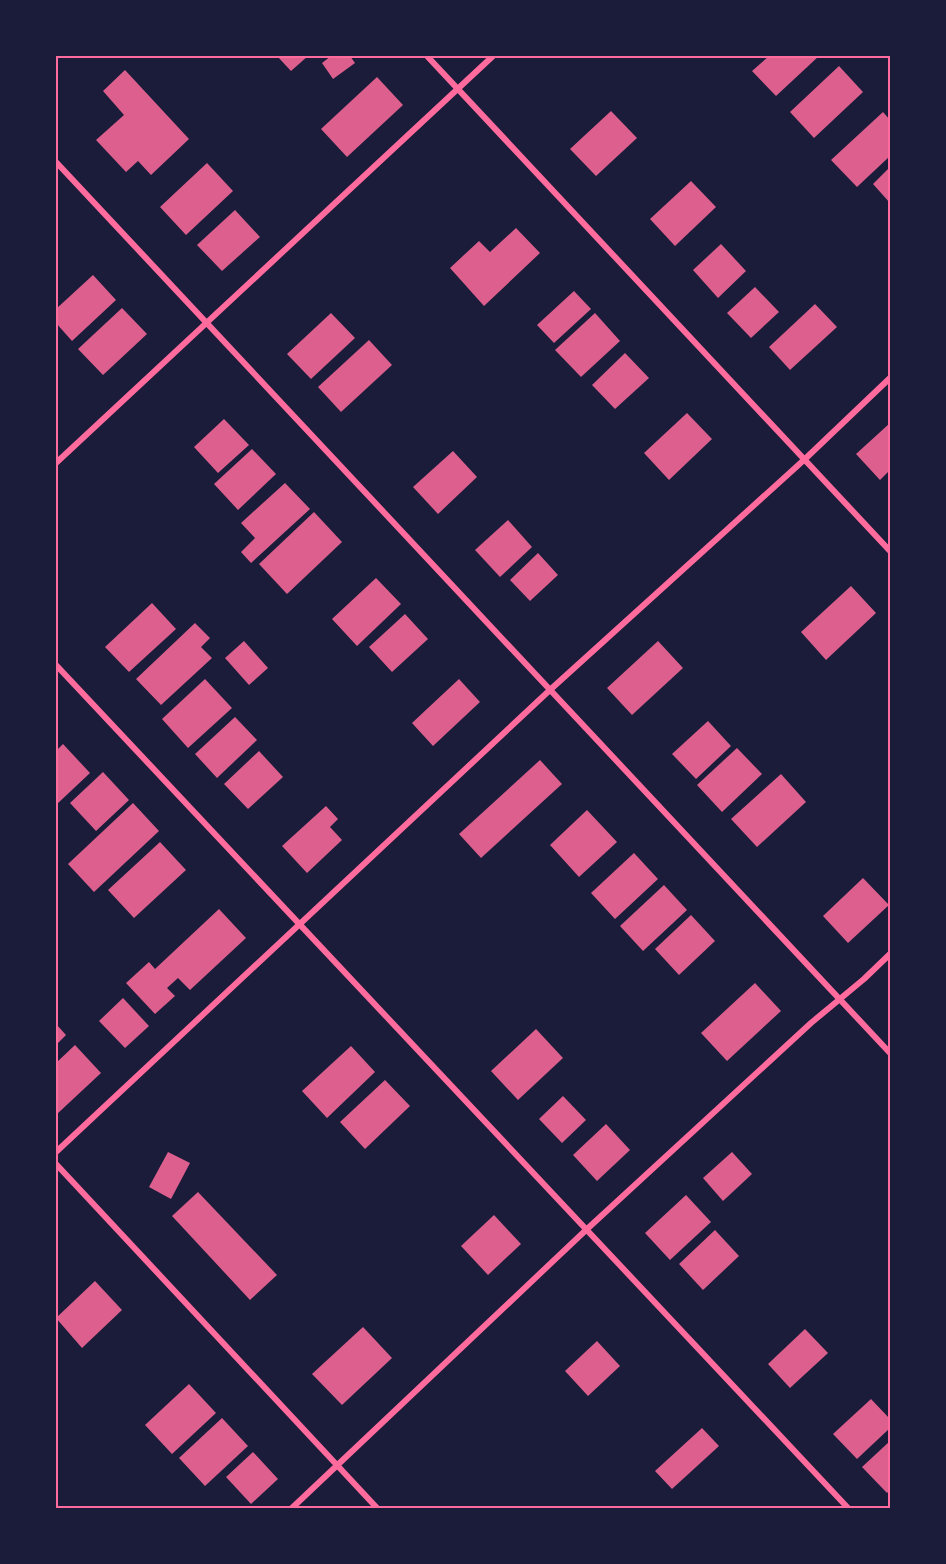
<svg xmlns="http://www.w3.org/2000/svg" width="946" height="1564" font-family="'Noto Sans',sans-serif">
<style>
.building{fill:#dd5f8e}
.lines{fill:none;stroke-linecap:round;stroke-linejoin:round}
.minor{stroke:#ff6b9d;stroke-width:6}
.neatline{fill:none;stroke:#ff6b9d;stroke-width:2}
</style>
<rect width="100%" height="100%" fill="#1b1b3a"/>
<g class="building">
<path d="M277 56H308L291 71Z"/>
<path d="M331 56H350L355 63 333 79 322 63Z"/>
<path d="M769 56H819L776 96 752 71Z"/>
<path d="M839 66 863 92 814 138 790 112Z"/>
<path d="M125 70 189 139 151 175 138 161 126 172 96 140 124 115 103 91Z"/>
<path d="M377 77 403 105 347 157 321 129Z"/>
<path d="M611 111 637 138 596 176 570 149Z"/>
<path d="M883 112 890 120V156L857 187 831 160Z"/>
<path d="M207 163 233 191 186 235 160 207Z"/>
<path d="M890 167V203L873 184Z"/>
<path d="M691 181 716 207 675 246 650 219Z"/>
<path d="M235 210 260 237 222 271 197 245Z"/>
<path d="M516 228 540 253 484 306 450 268 479 241 490 252Z"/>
<path d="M721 244 746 271 718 298 693 270Z"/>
<path d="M93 275 116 300 72 341 56 323V309Z"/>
<path d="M755 287 779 312 751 338 727 313Z"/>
<path d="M574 291 591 309 554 343 537 325Z"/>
<path d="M815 304 837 327 790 370 769 347Z"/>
<path d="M122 308 147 334 103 375 78 349Z"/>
<path d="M331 313 355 338 311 379 287 354Z"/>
<path d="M595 313 620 341 581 377 555 350Z"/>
<path d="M369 340 392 365 341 412 318 387Z"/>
<path d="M625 353 649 378 615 409 592 385Z"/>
<path d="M687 413 712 439 669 480 644 453Z"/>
<path d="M224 419 249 445 218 473 194 447Z"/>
<path d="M890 423V470L880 480 856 454Z"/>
<path d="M252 449 276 474 238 510 214 484Z"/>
<path d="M453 451 477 477 438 514 413 487Z"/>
<path d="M285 483 310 509 251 563 241 552 255 538 241 523Z"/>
<path d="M314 512 342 542 287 594 259 564Z"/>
<path d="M508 520 532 547 500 577 475 550Z"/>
<path d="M538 553 558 575 530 601 510 580Z"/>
<path d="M376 578 401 604 357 646 332 619Z"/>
<path d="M851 586 876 613 826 660 801 632Z"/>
<path d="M152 603 176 629 129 672 105 647Z"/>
<path d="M405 614 428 639 392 672 369 647Z"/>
<path d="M195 623 210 638 201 647 212 658 161 705 136 679Z"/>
<path d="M244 641 268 668 249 685 225 658Z"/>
<path d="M658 641 683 668 632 715 607 688Z"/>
<path d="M205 679 232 708 188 748 162 719Z"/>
<path d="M459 679 480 702 433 746 412 723Z"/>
<path d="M235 717 257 740 217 778 195 754Z"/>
<path d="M708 721 731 746 696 779 672 754Z"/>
<path d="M63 744 90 773 56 805V751Z"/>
<path d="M737 748 762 774 722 812 697 785Z"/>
<path d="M259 751 283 777 248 809 224 784Z"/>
<path d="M540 760 562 784 481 858 459 834Z"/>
<path d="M103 772 129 800 96 831 70 803Z"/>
<path d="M781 774 806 802 757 847 731 819Z"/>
<path d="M133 803 159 831 94 892 68 864Z"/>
<path d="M326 806 338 819 330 827 342 840 307 873 282 846Z"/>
<path d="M587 810 617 842 579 877 550 845Z"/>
<path d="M160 842 186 870 134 918 108 890Z"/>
<path d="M634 853 658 879 615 919 591 893Z"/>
<path d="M863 878 889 905 848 943 823 916Z"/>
<path d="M664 885 687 910 643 951 620 926Z"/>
<path d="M219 909 246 938 190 990 178 978 167 988 175 996 155 1014 126 983 149 962 155 969Z"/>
<path d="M691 915 715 941 679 975 655 949Z"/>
<path d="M755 983 781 1011 727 1061 701 1033Z"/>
<path d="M123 998 149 1026 125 1048 99 1021Z"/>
<path d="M56 1024 66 1035 56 1045Z"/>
<path d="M536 1029 563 1058 518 1100 491 1071Z"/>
<path d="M75 1045 101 1073 56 1115V1063Z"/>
<path d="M351 1046 375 1072 327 1118 302 1091Z"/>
<path d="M385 1080 410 1106 365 1149 340 1122Z"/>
<path d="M563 1096 586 1120 562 1143 539 1119Z"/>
<path d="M606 1124 630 1150 597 1181 573 1155Z"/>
<path d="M168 1152 190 1163 171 1199 149 1187Z"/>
<path d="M732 1152 752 1174 723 1201 703 1178Z"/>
<path d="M198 1192 277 1275 250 1300 172 1216Z"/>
<path d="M686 1195 711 1222 670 1260 645 1233Z"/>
<path d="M494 1215 521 1244 488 1275 461 1246Z"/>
<path d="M715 1230 739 1256 703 1290 679 1264Z"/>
<path d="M95 1281 122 1310 82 1348 56 1318Z"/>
<path d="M363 1327 392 1358 342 1405 312 1374Z"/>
<path d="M805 1329 828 1353 790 1388 768 1364Z"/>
<path d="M597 1341 620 1366 588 1396 565 1371Z"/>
<path d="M189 1384 216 1413 172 1454 145 1425Z"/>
<path d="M871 1399 890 1419V1428L857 1459 833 1434Z"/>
<path d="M222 1418 248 1446 205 1486 179 1458Z"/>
<path d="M702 1428 719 1446 672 1489 655 1471Z"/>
<path d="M890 1441V1490L887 1493 862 1467Z"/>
<path d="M253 1452 278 1479 251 1504 226 1477Z"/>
</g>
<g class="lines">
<g class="minor">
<path d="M427 56 890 551"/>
<path d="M56 162 890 1053"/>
<path d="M56 463 493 56"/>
<path d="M56 665 848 1508"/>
<path d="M56 1152 551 689 805 459 890 378"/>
<path d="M56 1164 377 1508"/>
<path d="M292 1508 586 1230 811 1023 864 979 890 954"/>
</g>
</g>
<rect width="946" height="1564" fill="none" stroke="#1b1b3a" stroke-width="114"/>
<rect x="57" y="57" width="832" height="1450" class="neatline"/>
</svg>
